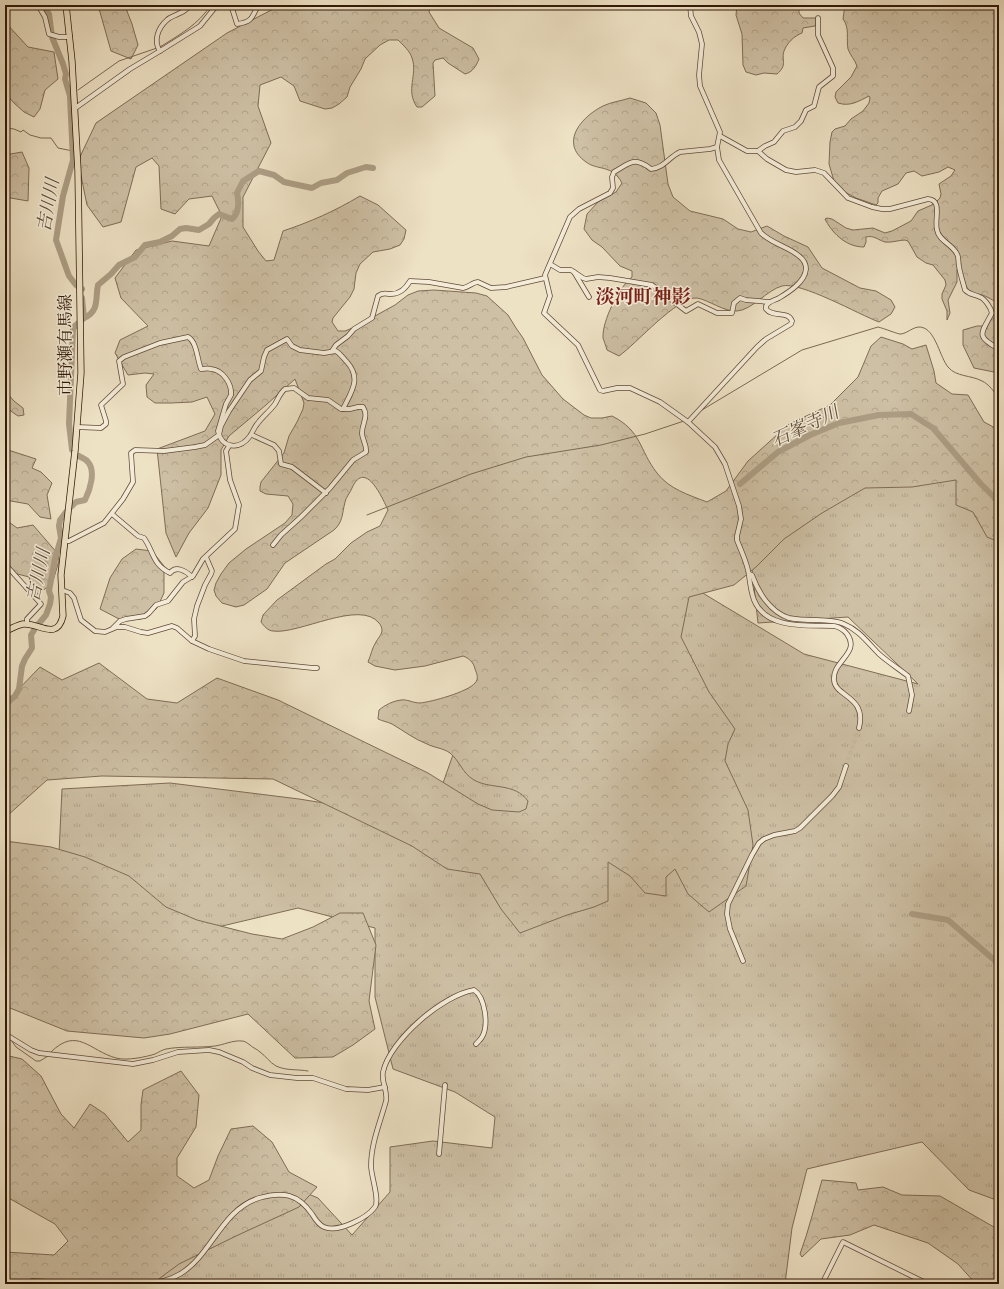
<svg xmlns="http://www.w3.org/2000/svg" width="1004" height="1289" font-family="'Sorts Mill Goudy','Noto Serif JP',serif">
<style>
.grass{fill:url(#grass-tufts);stroke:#7f6c56}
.forest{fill:url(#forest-crowns);stroke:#7f6c56}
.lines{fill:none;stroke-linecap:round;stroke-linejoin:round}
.stream{stroke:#7b6953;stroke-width:1}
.river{stroke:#ad9e85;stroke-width:6}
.minor-tunnel{stroke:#c8ba9f;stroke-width:4;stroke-dasharray:4 2;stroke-linecap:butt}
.minor-casing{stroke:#604b37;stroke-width:5.5}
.major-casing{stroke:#301908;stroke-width:7}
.minor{stroke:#f4ecd9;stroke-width:4}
.major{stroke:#eee2c5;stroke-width:5.5}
.labels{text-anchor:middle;stroke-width:3;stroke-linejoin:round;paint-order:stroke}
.street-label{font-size:17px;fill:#301908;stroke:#f4ecd9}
.water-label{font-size:18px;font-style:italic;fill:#624e3a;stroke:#f4ecd9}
.quarter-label{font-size:19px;font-weight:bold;fill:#7a1f14;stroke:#f4ecd9}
</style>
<defs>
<pattern id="grass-tufts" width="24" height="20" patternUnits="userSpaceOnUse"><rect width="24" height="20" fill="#cec0a5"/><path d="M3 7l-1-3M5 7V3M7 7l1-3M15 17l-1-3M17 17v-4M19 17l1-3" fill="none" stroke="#b1a48d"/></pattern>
<pattern id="forest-crowns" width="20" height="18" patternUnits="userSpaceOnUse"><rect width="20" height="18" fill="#cec0a5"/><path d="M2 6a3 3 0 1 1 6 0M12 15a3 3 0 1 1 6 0" fill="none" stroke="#b1a48d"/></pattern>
</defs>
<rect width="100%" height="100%" fill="#eee2c5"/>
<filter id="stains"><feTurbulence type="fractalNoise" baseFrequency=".005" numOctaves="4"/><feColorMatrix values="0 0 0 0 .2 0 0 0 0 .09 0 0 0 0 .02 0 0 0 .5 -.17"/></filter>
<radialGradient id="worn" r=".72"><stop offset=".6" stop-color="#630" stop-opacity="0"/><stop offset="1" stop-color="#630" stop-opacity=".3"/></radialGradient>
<path class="grass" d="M874 475 960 477 999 518V1201L969 1190 922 1142 807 1169 792 1228 785 1284H5V1273L12 1276 256 1172 318 1198 352 1235 390 1192V1147L433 1141 492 1148 495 1117 455 1092 393 1069 375 997V928L298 908 197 932 58 875 62 789 170 783 299 799 430 820 461 732 691 586 804 654 918 684 848 617 758 623 750 550Z"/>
<g class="forest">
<path d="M98 5H126L125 6 132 24 138 45 131 59 111 51Z"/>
<path d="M281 5H431L429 12 439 28 473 48 479 59C476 66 473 72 465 74L448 63 443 58 435 60 433 63 435 96 422 107H417C405 90 418 75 412 58 410 51 403 45 398 40H389L380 45 365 59 361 69 350 87 347 97 339 104 332 108 325 109 300 101 294 86 281 77 260 85 258 106 271 143 243 197V227L258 251 266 261 274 260 283 231C310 222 335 211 360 196L378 205 406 230 404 239 400 245 390 249 373 252 360 264 356 273 354 289 350 297 333 318 332 322 338 331H345L355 327 395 305 408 295 418 291 434 290 476 293 487 296 508 315 516 328 523 338 542 375 563 399 584 415 591 418H602L612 416C642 431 639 450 657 473 669 489 689 495 707 502L726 491 748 461 789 424 830 405 858 377 871 346 881 337 903 344 912 349 926 345 934 371 936 383 952 394 968 395 984 422 999 430V542L987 537 973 512 956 505V480L912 487 865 488 822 513 784 539 756 567 734 585 689 597 681 637 709 692 735 729 728 744 725 761 748 810 753 845 746 886 709 912 688 894 675 869 666 877V896L645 893 630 876 608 862V901L594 907 567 915 520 933 501 909 480 874 447 869 412 846 273 779 102 776 47 780 7 816H5V699L12 696 40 667 62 680 99 663 147 699 177 703 217 678 278 700 428 773 478 804 492 810 519 812 526 809 528 801C514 782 492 790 474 780 462 773 460 761 450 753 443 748 435 748 427 744 414 739 404 731 392 724 388 722 382 721 378 719L379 710C385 705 393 701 401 700 407 699 413 703 420 703 431 702 468 692 475 683 479 679 477 674 475 669 474 663 469 658 463 656L425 666 395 670 375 666 368 662C371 655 372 648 376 642 378 638 381 636 382 631 382 628 381 625 379 623 360 599 298 635 273 631 268 631 264 626 261 622L263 615 277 600 326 564 335 559 351 543 367 532 380 526 388 510C382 497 365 459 352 488 350 493 346 497 345 502 342 514 343 522 334 530L285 563 267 589 244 605 236 607 222 603 216 596 214 590 216 583 221 574 229 563 246 549 285 523 292 515 293 504 288 496 266 494 260 491V487L261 482 284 453 289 436 297 422 303 409 304 403 295 379 266 405 229 436 221 450V475L208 508 189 533 176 557 166 533 157 449 205 431 215 414 207 397 192 402 171 403H155L147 397 146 385 154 374 145 373 128 375 115 353 120 340 148 326 121 298 115 278 136 250 172 241 209 246 222 216 212 196 189 199 175 214 161 209 159 166 152 158 136 167 121 222 103 227 87 205 78 161 96 123 227 33Z"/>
<path d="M737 5H804L799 10V13L803 18H816V24L815 26 803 28 802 33C794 36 787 43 784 51 781 60 788 65 777 74L764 73 756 75 746 72 743 65 742 34 736 15Z"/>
<path d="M845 5H999V373L974 368 963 345V330L977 326H986L991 320 998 304C995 301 986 296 982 295 978 294 973 294 970 291 964 286 964 277 961 271L957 269V282L948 300 950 313 947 320V311L942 299V294L946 285 945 280 933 265 926 263 917 257 908 241 905 240C899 240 891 243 885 242 878 240 874 235 866 237V242L864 247C847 247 834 235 826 221L825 219 827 218 832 219 846 228 853 230 873 228 885 233 892 231 911 221 918 211 934 204 940 198 941 194 939 184 951 176 955 170 948 167 939 172 922 176 914 171 906 173 898 184 882 191 878 198V203L876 205 856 198 841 190 834 181 829 164 830 142 832 132 835 129 845 126 851 119 863 111 869 103 870 98 869 96C859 101 850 107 838 103L835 97 836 92 851 77 857 66C855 60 850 55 848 49 846 39 850 28 843 19Z"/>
<path d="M5 22 28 47 54 52 58 79 45 90 40 109 34 117 24 112 14 103 5 93Z"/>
<path d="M630 98 646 103 656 113 660 125 668 184 673 197 690 211 723 219 738 229 751 232 767 226 784 236 808 247 822 268 860 288 876 291 891 300 895 307 891 314 879 322C860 315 800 281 782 286 767 290 752 310 737 311 724 312 709 300 697 298 678 296 636 344 619 356L607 350C606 346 604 341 603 338 602 321 619 287 632 277V271L620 266 602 247 592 240 584 229 587 214 598 202 616 192 622 183C612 164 598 171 586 162 559 143 581 117 603 106 611 102 621 101 630 98Z"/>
<path d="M22 152 29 168 28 201 5 197V155Z"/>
<path d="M5 391 14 401 23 408 24 415 18 416 5 407Z"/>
<path d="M5 449 36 459 32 468 41 472 52 483 47 495 51 519 40 517 28 504 5 500Z"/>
<path d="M5 519 17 528 33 525 58 554 59 561 52 584 38 594 34 593 29 577 10 572 5 544Z"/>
<path d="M136 549 152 551 164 566V593L157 608 141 619 121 620 100 609 110 578 122 559Z"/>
<path d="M5 841 51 847 85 857 129 876 166 907 197 920 252 934 282 939 313 927 340 913H363L376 945 369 1001 375 1029 353 1045 333 1057 295 1058 248 1014 170 1034 144 1038 67 1031 5 1006Z"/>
<path d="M5 1055 22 1059 41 1076 61 1114 74 1128 90 1104 105 1114 128 1142 141 1130V1105L143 1090 181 1071 199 1095 196 1127 177 1158V1176L194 1188 209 1180 218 1156 231 1129 253 1126 272 1142 289 1172 317 1187 299 1207 236 1236 179 1264 156 1281 132 1284 50 1282 42 1284H5V1252L54 1255 68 1241 55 1224 5 1196Z"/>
<path d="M822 1180 856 1183 858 1190 883 1187 902 1195 940 1196 999 1230V1284H976L958 1264 928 1243 874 1225 850 1235 821 1239 802 1257 800 1254C809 1230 815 1204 822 1180Z"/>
</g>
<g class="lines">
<g class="stream">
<path d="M160 47C179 35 198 25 211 5"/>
<path d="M78 90 119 61 157 48"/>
<path d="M5 128 14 129 21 132 23 130 30 135 41 138H51L58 148 73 151"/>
<path d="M702 410 802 350 878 327C883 328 900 335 901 334 909 333 915 324 924 328 936 333 940 357 948 367 956 377 971 375 982 381 989 384 994 392 999 398"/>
<path d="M367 515 471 474 526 457 601 445 645 434 684 421"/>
<path d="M5 1030 8 1033"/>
<path d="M11 1040 16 1047 36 1061H40L48 1056"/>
<path d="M51 1052C77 1026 90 1051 116 1058 126 1061 146 1057 155 1054 159 1052 162 1050 166 1049 182 1046 199 1048 215 1046 223 1045 233 1040 242 1041 245 1041 247 1043 250 1045 253 1048 257 1049 260 1052 266 1056 269 1062 276 1066 287 1071 297 1069 308 1071"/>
</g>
<g class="river">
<path d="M42 5 49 14 52 37 63 64 66 74 65 79 70 96 73 160 63 196 56 240 69 276 76 285 82 289"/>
<path d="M84 318C100 311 95 298 98 285L111 274 119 265 135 257 145 245 160 242 172 236 180 229 186 228 199 230 209 224 214 218 219 214 232 219C240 212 239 202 237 193L243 181 259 171 274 175 284 182 312 188 321 183 337 180 347 173 366 167 373 168"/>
<path d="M72 450 69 424 73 329 75 326 84 318 82 298"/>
<path d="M740 484 778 452 810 435 839 423 879 415 911 414 933 428 980 483 999 502"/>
<path d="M71 507 76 502 85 500C90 490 96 471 88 462 86 459 82 458 79 456"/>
<path d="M5 705 15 696 19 689 22 666 25 659 32 648 31 635 36 627 46 615 50 604 51 597 49 591 55 559 61 538 59 526 60 520 66 512"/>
<path d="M912 914 948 920 999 964"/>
</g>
<path class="minor-tunnel" d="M846 766 859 728"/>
<g class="minor-casing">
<g id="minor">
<path d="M38 5 45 17 49 34 59 37H70"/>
<path d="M231 5 237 24C252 22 252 18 258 5"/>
<path d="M160 51C153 41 158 28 167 20 170 17 174 16 178 14 183 12 188 8 191 5"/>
<path d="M74 109 130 69 160 51 200 26 217 5"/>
<path d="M720 136 747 151H758L765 146 774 142 783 131 795 127 801 121 806 110 814 106 819 87 833 76V68L818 35V18"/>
<path d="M717 147 710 149 680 152C669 157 664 168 651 169 634 156 630 163 614 172L612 177 613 188 610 193 579 209 570 217 545 275 550 296 544 313 578 345 600 390 603 391 617 388H630L660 402 688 422 715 447 725 464 739 506 741 519 737 536V540C741 551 748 564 749 576 750 584 751 592 754 600 766 630 808 625 834 626 840 627 843 629 847 634 861 653 832 661 834 680 835 697 867 696 859 728"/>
<path d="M758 151 767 159 786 170 796 172 815 170 824 173 848 198 872 207 882 209H890L928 199C943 200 934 219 937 230 939 241 952 244 957 254 959 257 958 262 959 266 960 274 963 282 965 290 970 295 974 294 980 297 985 299 991 308 992 313 981 334 975 336 999 349"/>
<path d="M550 264 560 270H571L574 272 589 297"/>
<path d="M574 272 583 278 586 279 598 277 610 278 652 285 686 311 698 304 717 313H732L734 303 740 298 746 300 769 302"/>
<path d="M332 351 336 345 348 336 354 329 372 318 378 296C383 292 385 294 391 294 400 294 406 288 410 281L429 282 463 288C469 287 473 282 478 282L491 288 506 287 545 278"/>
<path d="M688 422 757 347 766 339 791 324 792 321C788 310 773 318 766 309V306C769 301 773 301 779 298 789 292 805 282 806 269 806 264 803 259 799 256 787 246 772 244 761 233L719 160 717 147 720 132 700 86 699 75 702 44 699 32 691 16 690 5"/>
<path d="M77 427 101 428 106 424V421L101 405 123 384 119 361 124 357 160 343 188 337C197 342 197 359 201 369 204 369 208 368 211 369 223 370 232 384 231 395L226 404 218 431C222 449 240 450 250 436 253 432 254 427 258 423 263 416 270 411 275 404 278 399 280 393 285 389L294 388 308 398 328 400 341 409H350L358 407H363C369 417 362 423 362 433 362 439 367 445 366 452L353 460 330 488 301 517 281 535 273 545"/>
<path d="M252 435 274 445 279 451 281 464 292 467 326 493"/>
<path d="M112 514 138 536 144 538C154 552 152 564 170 573 176 565 186 571 192 577"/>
<path d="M65 541H69L104 523 123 499 133 482 131 453 135 450 164 451 195 447 205 445 219 435 221 426 229 411 250 380 261 371 264 357 267 350 287 339 292 346 300 350 324 353 336 351C341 354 343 358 347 362 362 379 351 392 343 409"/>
<path d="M5 564 41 604 27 619V624"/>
<path d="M749 574 752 575C758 592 770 612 789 618 798 620 808 620 817 620 827 621 835 620 844 624 859 630 868 643 879 654 888 662 899 669 908 676L912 695 909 711"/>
<path d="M62 590 70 593 74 598 81 620 95 631 105 632 117 627H125L141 632 148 633 172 626 177 628 192 641 209 649 244 661 313 668H317"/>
<path d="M113 628 120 621 126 619 145 616 149 613 156 605 168 601 183 582 193 576 203 559 235 529 239 505 230 480 226 451 229 446"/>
<path d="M192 641 195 636 194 619 197 606 205 585 211 574 212 571 206 557"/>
<path d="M743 961 730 929 727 914 728 904 752 855 759 843 764 839 774 835 795 831 800 828 832 796 839 787 846 766"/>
<path d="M5 1034 31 1050 39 1053 133 1064 153 1060 178 1052 209 1050 219 1052 243 1062 252 1068 270 1075 297 1078H313L346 1089 368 1090 385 1087"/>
<path d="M439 1154 445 1085"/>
<path d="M5 1284H6"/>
<path d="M23 1284 32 1281 90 1284"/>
<path d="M145 1284C156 1283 170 1280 180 1274 212 1255 221 1210 259 1198 283 1191 298 1194 312 1214 315 1219 319 1225 324 1227 338 1233 367 1218 375 1207 380 1200 371 1176 371 1166 371 1143 380 1123 386 1101 388 1091 381 1082 383 1072 390 1040 443 995 474 990 485 997 489 1025 482 1037 481 1039 478 1042 476 1044"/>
<path d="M822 1284 843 1242 928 1284"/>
</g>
</g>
<g class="major-casing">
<path id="major" d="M5 631C11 629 17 625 23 624 38 622 57 642 63 616L61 575 75 451 81 373 78 171 72 61 66 5"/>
</g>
<use href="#minor" class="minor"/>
<use href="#major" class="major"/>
</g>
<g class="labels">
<g class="street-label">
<text transform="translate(65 345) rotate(-90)" y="6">市野瀬有馬線</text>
</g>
<g class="water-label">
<text transform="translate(48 205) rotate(-80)" y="6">吉川川</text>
<text transform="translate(805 426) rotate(-25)" y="6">石峯寺川</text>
<text transform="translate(38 575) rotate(-78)" y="6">吉川川</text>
</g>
<g class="quarter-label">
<text x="643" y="303">淡河町神影</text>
</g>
</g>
<rect width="1004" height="1289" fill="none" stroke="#eee2c5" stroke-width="20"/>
<rect x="6" y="6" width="992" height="1277" fill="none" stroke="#301908" stroke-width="2"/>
<rect x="10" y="10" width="984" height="1269" fill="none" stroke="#301908"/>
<rect width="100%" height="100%" filter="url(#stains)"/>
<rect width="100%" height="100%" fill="url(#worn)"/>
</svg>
